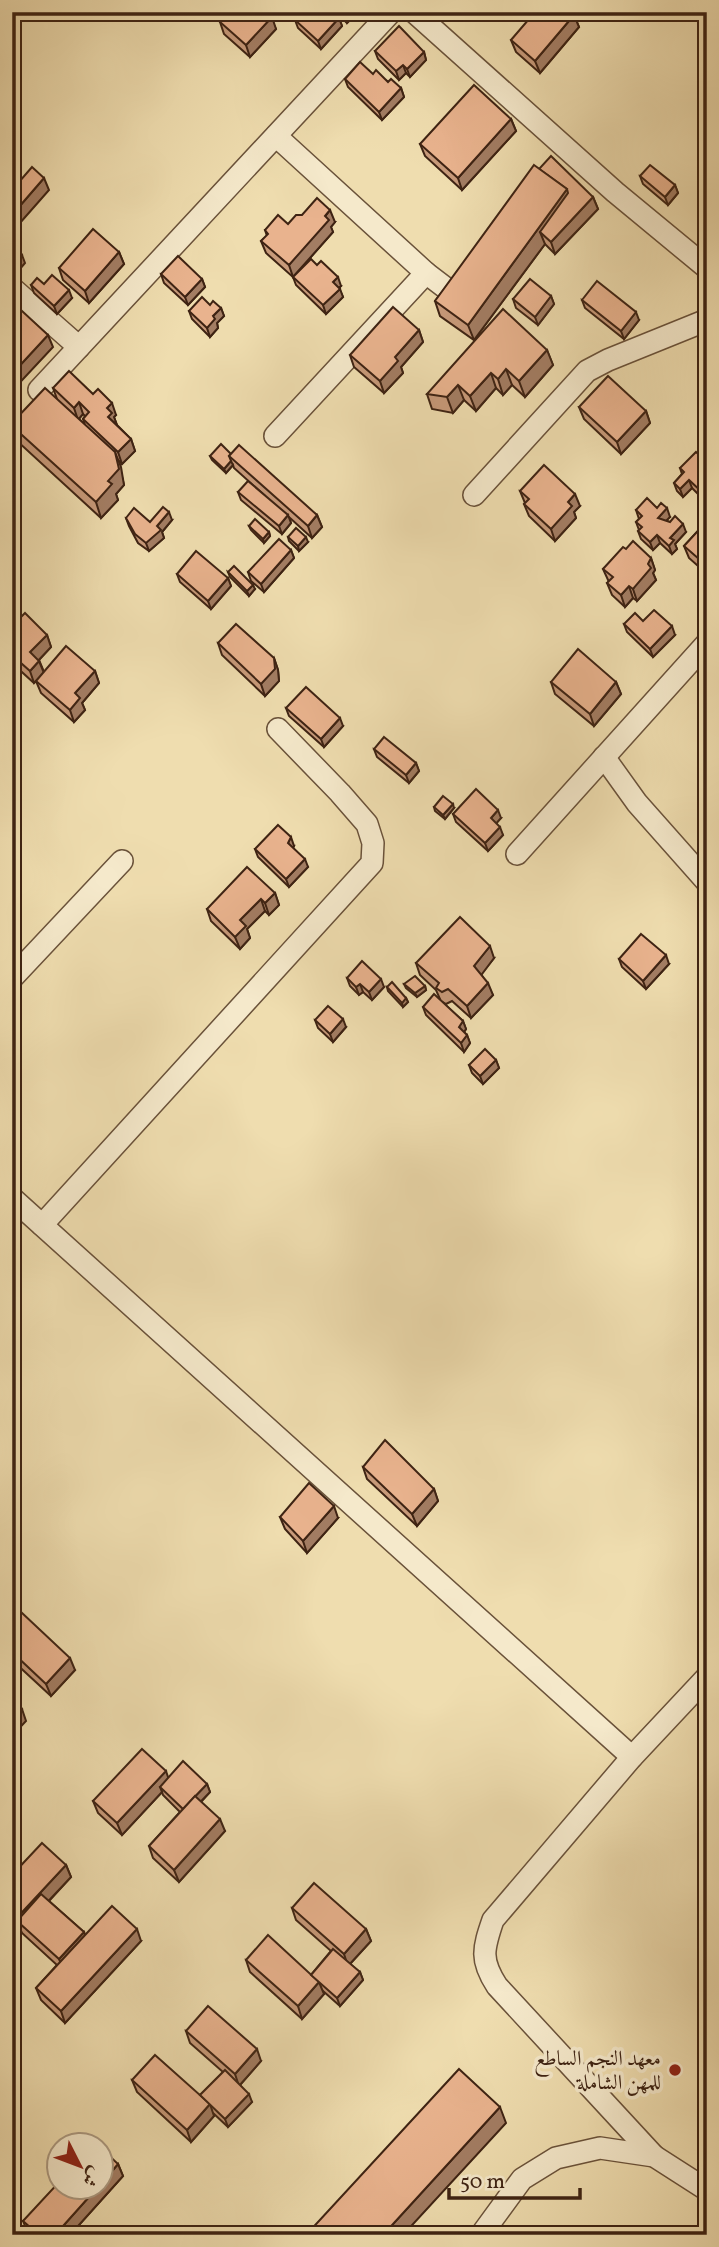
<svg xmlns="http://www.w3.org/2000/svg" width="719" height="2247" font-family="Vollkorn,Amiri,serif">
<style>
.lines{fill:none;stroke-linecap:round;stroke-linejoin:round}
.street-casing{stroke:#6a523a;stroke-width:24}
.street{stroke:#f5e9cb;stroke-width:21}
.wall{fill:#c89a7a;stroke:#3e2313;stroke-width:2;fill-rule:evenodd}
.shaded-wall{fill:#a37d63;stroke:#3e2313;stroke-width:2}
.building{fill:#e9b38e;stroke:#3e2313;stroke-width:2}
.poi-dot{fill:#8f2418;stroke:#f5e9cb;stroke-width:2.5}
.labels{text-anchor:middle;stroke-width:7;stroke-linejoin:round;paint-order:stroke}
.poi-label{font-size:21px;fill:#3e2313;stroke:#f5e9cb;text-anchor:end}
</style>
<rect width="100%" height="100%" fill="#efddaf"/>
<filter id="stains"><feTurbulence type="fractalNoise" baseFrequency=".00286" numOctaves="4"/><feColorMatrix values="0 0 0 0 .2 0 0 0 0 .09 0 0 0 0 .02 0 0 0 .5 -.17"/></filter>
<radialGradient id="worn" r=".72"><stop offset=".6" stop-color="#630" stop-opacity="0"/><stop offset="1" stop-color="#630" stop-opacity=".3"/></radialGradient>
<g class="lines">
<g class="street-casing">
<g id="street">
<path d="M414 12 615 192 707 268"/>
<path d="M276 136 426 273 447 289"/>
<path d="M12 288 79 347"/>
<path d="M39 390 391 12"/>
<path d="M275 436 426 273"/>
<path d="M474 495 587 371 608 360 707 320"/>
<path d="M604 757 637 803 707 882"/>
<path d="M517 854 707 643"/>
<path d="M12 978 122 861"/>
<path d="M12 1198 632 1757"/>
<path d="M42 1225 372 863 373 843 367 824 340 793 278 729"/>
<path d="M654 2156 497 1986C480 1960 483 1949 493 1920L632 1757 707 1677"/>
<path d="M481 2235 522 2179 556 2158 600 2148 654 2156 707 2190"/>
</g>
</g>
<use href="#street" class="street"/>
</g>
<g class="wall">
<path d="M224 12H267L276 29 250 57 224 34 220 22 225 16Z"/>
<path d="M336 12H352L354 16 347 23Z"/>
<path d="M574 15 579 27 540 73 516 52 511 40Z"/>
<path d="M339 18 342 26 321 49 298 28 295 20Z"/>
<path d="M375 51 424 52 426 60 410 77 406 73 399 80 378 59Z"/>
<path d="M373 74 401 88 404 97 382 120 348 87 345 79Z"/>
<path d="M511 119 516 131 462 190 425 156 420 144Z"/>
<path d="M539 169 593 197 598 209 555 254 545 244 474 340 440 316 435 301Z"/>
<path d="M640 176 675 185 678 193 668 205 643 184Z"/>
<path d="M335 222 331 227 333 232 295 275 341 286 339 288 343 297 326 314 296 285 293 277 266 253 261 241 267 236 265 230 288 224Z"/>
<path d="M119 252 124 264 89 303 63 280 59 268Z"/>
<path d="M161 274 202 279 205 287 188 305 164 283Z"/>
<path d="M44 284 72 298 57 314 34 293 31 285Z"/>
<path d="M551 296 554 304 538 325 516 308 513 299Z"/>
<path d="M582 300 639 320 624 339 585 308Z"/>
<path d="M210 305 221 308 224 316 217 323 218 328 210 337 192 319 189 311Z"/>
<path d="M419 330 423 342 401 367 403 373 384 393 354 367 350 355Z"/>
<path d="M547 350 553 365 525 397 512 385 503 395 496 388 476 411 464 400 453 413 432 409 427 394Z"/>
<path d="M53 388 93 394 116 415 114 417 117 425 131 439 135 451 122 464 118 460 124 485 116 494 118 500 101 518 16 440 12 429V423L57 399ZM83 414 85 416 83 419 85 425 79 419Z"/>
<path d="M579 407 646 411 650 423 621 454 584 419Z"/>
<path d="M231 454 317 515 322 527 312 538 289 517 291 523 282 534 241 500 238 492 263 494 234 468 233 465 226 473 212 460 210 456Z"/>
<path d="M707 462V509L702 505 699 497 700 496 692 488 683 497 677 491 674 483 682 474 680 468Z"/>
<path d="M520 491 580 506 574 512 576 518 555 541 529 516 524 504 525 503Z"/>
<path d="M657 508 670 517 666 520 686 532 675 544 677 549 672 554 660 543 653 550 641 539 638 531 639 530 636 522 639 519 636 510Z"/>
<path d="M126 518 150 522 172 520 162 532 164 538 149 551 138 543 129 526Z"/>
<path d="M707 521V574L689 558 684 546Z"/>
<path d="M249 526 269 532 270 536 264 543 251 530Z"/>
<path d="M288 537 308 542 299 551 289 541Z"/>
<path d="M626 549 651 558 655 570 653 573 656 580 637 601 633 598 625 607 612 595 607 583 609 582 603 569Z"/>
<path d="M291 550 294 558 264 592 251 581 248 572Z"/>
<path d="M228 572 255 589 249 596 230 577Z"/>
<path d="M177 574 228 578 231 586 211 609 180 582Z"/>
<path d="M624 624 675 635 653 657 627 632Z"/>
<path d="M12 626 47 635 51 647 39 660 44 672 95 671 99 683 82 703 85 710 74 722 41 693 36 681 34 683 12 663Z"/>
<path d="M218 643 274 658 278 670 279 681 265 696 222 655Z"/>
<path d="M551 682H616L621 694 594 726 555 694Z"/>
<path d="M286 708 343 726 324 747 289 716Z"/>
<path d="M374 749 416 763 419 771 409 783 377 757Z"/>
<path d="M434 807 454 808 445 819 435 811Z"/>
<path d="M453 814 501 818 496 823 503 835 488 851 456 822Z"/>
<path d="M294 846 293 848 308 867 289 887 258 857 255 849Z"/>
<path d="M275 893 279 905 269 915 265 911 247 929 250 938 240 949 211 921 207 909Z"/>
<path d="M494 958 481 974 493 995 471 1018 452 1001 446 1004 441 1001 463 1021 466 1029 464 1032 467 1035 470 1043 464 1052 426 1015 423 1007 440 999 436 990 420 975 416 963Z"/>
<path d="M619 959 669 964 646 989 622 967Z"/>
<path d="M347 978 384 987 372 1000 363 992 359 995 350 986Z"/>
<path d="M404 984 425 986 426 990 417 997 406 988Z"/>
<path d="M387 987 406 998 408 1002 403 1007 388 991Z"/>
<path d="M315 1020 346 1027 333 1042 318 1028Z"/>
<path d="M496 1060 499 1068 483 1084 472 1073 469 1065Z"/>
<path d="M363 1467 434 1489 438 1501 417 1526 367 1479Z"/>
<path d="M280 1517 338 1518 307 1553 285 1529Z"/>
<path d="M12 1621 75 1670 51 1696 12 1660Z"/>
<path d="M168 1778 207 1784 210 1792 201 1802 225 1831 179 1882 153 1858 149 1846 180 1812 163 1795 162 1792 122 1835 98 1813 93 1801Z"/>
<path d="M66 1865 71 1877 49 1901 84 1932 85 1936 141 1941 65 2023 41 2000 36 1988 57 1965 22 1933 21 1931 12 1940V1875Z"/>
<path d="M292 1908 366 1929 371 1941 350 1964 360 1972 363 1980 340 2006 323 1991 324 1994 302 2019 250 1972 246 1960 311 1975 331 1951 296 1920Z"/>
<path d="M186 2031 261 2061 240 2085 252 2102 228 2127 213 2113 214 2116 191 2142 137 2092 132 2080 200 2095 223 2072 190 2043Z"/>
<path d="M118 2164 123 2176 70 2235H30L28 2233 23 2221Z"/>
</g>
<g class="shaded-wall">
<path d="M346 12H352L354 16 347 23 344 15Z"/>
<path d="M574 15 579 27 540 73 535 61Z"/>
<path d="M272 17 276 29 250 57 246 45Z"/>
<path d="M339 18 342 26 321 49 318 41Z"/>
<path d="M424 52 426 60 410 77 407 69Z"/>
<path d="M403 65 406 73 399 80 396 71Z"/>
<path d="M401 88 404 97 382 120 379 112Z"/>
<path d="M511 119 516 131 462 190 458 178Z"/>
<path d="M44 178 49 190 12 232V215Z"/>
<path d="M675 185 678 193 668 205 665 197Z"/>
<path d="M567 189 573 205 540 232 545 244 474 340 468 325Z"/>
<path d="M593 197 598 209 555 254 551 242Z"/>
<path d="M330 210 335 222 331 227 333 232 293 277 289 265Z"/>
<path d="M119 252 124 264 89 303 85 291Z"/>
<path d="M22 255 25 263 14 276 12 266Z"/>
<path d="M338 277 341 286 336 290 333 282Z"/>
<path d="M202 279 205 287 188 305 185 297Z"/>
<path d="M340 289 343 297 326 314 323 305Z"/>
<path d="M69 290 72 298 57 314 54 306Z"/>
<path d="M551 296 554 304 538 325 535 317Z"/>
<path d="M221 308 224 316 217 323 218 328 210 337 207 328 213 316Z"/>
<path d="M636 312 639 320 624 339 621 331Z"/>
<path d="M419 330 423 342 401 367 403 373 384 393 380 381 395 357Z"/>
<path d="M48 335 53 347 12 391V374Z"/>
<path d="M547 350 553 365 525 397 519 381Z"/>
<path d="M506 369 512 385 503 395 498 379Z"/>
<path d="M491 373 496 388 476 411 470 396Z"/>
<path d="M458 385 464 400 453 413 447 397Z"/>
<path d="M79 402 83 414 78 420 74 408Z"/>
<path d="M112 403 116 415 114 417 117 425 108 417 107 408Z"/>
<path d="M646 411 650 423 621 454 617 442Z"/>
<path d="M131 439 135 451 122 464 118 452Z"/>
<path d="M115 452 121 467 124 485 116 494 118 500 101 518 96 502 108 481Z"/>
<path d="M231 461 233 465 226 473 224 469Z"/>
<path d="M689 480 692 488 683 497 680 489Z"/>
<path d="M575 494 580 506 574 512 576 518 555 541 551 529 568 502Z"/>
<path d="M667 508 670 517 661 526 658 518Z"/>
<path d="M169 512 172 520 162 532 164 538 149 551 146 543 157 526Z"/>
<path d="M288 515 291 523 282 534 279 526Z"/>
<path d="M317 515 322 527 312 538 308 526Z"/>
<path d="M683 524 686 532 675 544 677 549 672 554 669 546 670 538Z"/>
<path d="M269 532 270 536 264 543 263 539Z"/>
<path d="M657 535 660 543 653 550 650 542Z"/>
<path d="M306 537 308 542 299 551 298 546Z"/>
<path d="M291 550 294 558 264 592 261 584Z"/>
<path d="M651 558 655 570 653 573 656 580 637 601 633 589Z"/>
<path d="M228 578 231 586 211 609 208 601Z"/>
<path d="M253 585 255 589 249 596 247 591Z"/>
<path d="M629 586 633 598 625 607 621 595Z"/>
<path d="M672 626 675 635 653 657 650 649Z"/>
<path d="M47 635 51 647 35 664 30 652Z"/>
<path d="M274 658 278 670 279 681 265 696 261 684Z"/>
<path d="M39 661 44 673 34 683 30 671Z"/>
<path d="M95 671 99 683 82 703 85 710 74 722 70 710 75 693Z"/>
<path d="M616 682 621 694 594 726 590 714Z"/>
<path d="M340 718 343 726 324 747 321 739Z"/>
<path d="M416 763 419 771 409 783 406 775Z"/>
<path d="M453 804 454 808 445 819 443 815Z"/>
<path d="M498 810 501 818 494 826 491 818Z"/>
<path d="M500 827 503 835 488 851 485 843Z"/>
<path d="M291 837 294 846 291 851 288 843Z"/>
<path d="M305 859 308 867 289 887 286 879Z"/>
<path d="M275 893 279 905 269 915 265 903Z"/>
<path d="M261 899 265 911 247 929 250 938 240 949 235 937 240 920Z"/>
<path d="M490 946 494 958 479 978 474 966Z"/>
<path d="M666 955 669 964 646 989 643 981Z"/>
<path d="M381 979 384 987 372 1000 369 992Z"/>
<path d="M488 983 493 995 471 1018 467 1006Z"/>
<path d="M360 984 363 992 359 995 356 987Z"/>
<path d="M425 986 426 990 417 997 415 993Z"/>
<path d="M406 998 408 1002 403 1007 402 1003Z"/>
<path d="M343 1019 346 1027 333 1042 330 1034Z"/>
<path d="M463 1021 466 1029 462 1035 459 1027Z"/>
<path d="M467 1035 470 1043 464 1052 461 1043Z"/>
<path d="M496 1060 499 1068 483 1084 480 1076Z"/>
<path d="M434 1489 438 1501 417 1526 412 1514Z"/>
<path d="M334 1506 338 1518 307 1553 303 1541Z"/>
<path d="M70 1658 75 1670 51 1696 46 1684Z"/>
<path d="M22 1709 26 1721 12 1736V1719Z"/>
<path d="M166 1771 170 1783 160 1787 162 1792 122 1835 117 1823Z"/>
<path d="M207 1784 210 1792 186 1817 183 1809Z"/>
<path d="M220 1819 225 1831 179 1882 174 1870Z"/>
<path d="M66 1865 71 1877 24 1927 17 1921 21 1931 12 1940V1923Z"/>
<path d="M137 1929 141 1941 65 2023 61 2011Z"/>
<path d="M366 1929 371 1941 348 1966 344 1954Z"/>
<path d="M84 1932 88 1944 64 1971 59 1959Z"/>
<path d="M360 1972 363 1980 340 2006 337 1998Z"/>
<path d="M319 1982 324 1994 302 2019 298 2006Z"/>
<path d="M257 2049 261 2061 239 2086 235 2074Z"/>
<path d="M249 2094 252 2102 228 2127 225 2119Z"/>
<path d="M210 2104 214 2116 191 2142 187 2130Z"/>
<path d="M500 2107 506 2123 403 2235H383Z"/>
<path d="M118 2164 123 2176 70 2235H55L97 2188H102V2183Z"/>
</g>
<g class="building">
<path d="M229 12H267L272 17 246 45 220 22Z"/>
<path d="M302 12H333L339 18 318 41 295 20Z"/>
<path d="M535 12H571L574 15 535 61 511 40Z"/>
<path d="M399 26 424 52 407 69 403 65 396 71 375 51Z"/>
<path d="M360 62 373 74 376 70 388 82 391 79 401 88 379 112 345 79Z"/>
<path d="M474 85 511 119 458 178 420 144Z"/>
<path d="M551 156 593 197 551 242 540 232 568 193 567 189 539 169Z"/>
<path d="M534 165 567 189 468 325 435 301Z"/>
<path d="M650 165 675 185 665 197 640 176Z"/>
<path d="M32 167 44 178 12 215V190Z"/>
<path d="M317 198 330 210 325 216 329 220 289 265 261 241 268 234 265 230 278 215 288 224 296 215H302Z"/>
<path d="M93 229 119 252 85 291 59 268Z"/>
<path d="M12 247 22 255 12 266Z"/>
<path d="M178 256 202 279 185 297 161 274Z"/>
<path d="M311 259 317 265 321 261 338 277 333 282 340 289 323 305 293 277Z"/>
<path d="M52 275 69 290 54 306 31 285 37 278 44 284Z"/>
<path d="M530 279 551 296 535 317 513 299Z"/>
<path d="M597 281 636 312 621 331 582 300Z"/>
<path d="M202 297 210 305 213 301 221 308 213 316 215 319 207 328 189 311Z"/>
<path d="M393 307 419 330 395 357 398 361 380 381 350 355Z"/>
<path d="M503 309 547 350 519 381 506 369 498 379 491 373 470 396 458 385 447 397 427 394Z"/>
<path d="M22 311 48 335 12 374V317L15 319Z"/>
<path d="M69 371 93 394 98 389 112 403 107 408 112 413 108 417 131 439 118 452 83 419 89 412 79 402 74 408 53 388Z"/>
<path d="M608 376 646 411 617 442 579 407Z"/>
<path d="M45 388 115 452 119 469 108 481 112 484 96 502 12 426V423Z"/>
<path d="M221 444 231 454 229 456 231 461 224 469 210 456Z"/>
<path d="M239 445 317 515 308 526 229 456Z"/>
<path d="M696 452 707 462V504L699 497 703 493 689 480 680 489 674 483 684 472 680 468Z"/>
<path d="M544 465 575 494 568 502 572 506 551 529 524 504 529 499 520 491Z"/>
<path d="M248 481 288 515 279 526 238 492Z"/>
<path d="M647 498 657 508 661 503 667 508 658 518 670 522 675 516 683 524 670 538 674 540 669 546 657 535 650 542 638 531 642 527 636 522 642 516 636 510Z"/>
<path d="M163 507 169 512 157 526 161 530 146 543 135 534 126 518 134 508 150 522Z"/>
<path d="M255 519 269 532 263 539 249 526Z"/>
<path d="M707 521V566L684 546Z"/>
<path d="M296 528 306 537 298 546 288 537Z"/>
<path d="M279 539 291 550 261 584 248 572Z"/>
<path d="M633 541 651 558 648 564 651 568 633 589 629 586 621 595 607 583 613 577 603 569 623 547 626 549Z"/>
<path d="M196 551 228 578 208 601 177 574Z"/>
<path d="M234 566 253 585 247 591 228 572Z"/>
<path d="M654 610 672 626 650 649 624 624 635 613 643 621Z"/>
<path d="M25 613 47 635 30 652 39 661 30 671 12 655V626Z"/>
<path d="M236 624 274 658 275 669 261 684 218 643Z"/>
<path d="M66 646 95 671 75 693 80 698 70 710 36 681Z"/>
<path d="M578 649 616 682 590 714 551 682Z"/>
<path d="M306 687 340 718 321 739 286 708Z"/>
<path d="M384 737 416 763 406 775 374 749Z"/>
<path d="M476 789 498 810 491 818 500 827 485 843 453 814Z"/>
<path d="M443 796 453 804 443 815 434 807Z"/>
<path d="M278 825 291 837 288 843 305 859 286 879 255 849Z"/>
<path d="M247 867 275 893 265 903 261 899 240 920 246 926 235 937 207 909Z"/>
<path d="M460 917 490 946 474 966 488 983 467 1006 448 989 442 992 436 988 439 983 416 963Z"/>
<path d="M641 934 666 955 643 981 619 959Z"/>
<path d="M362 961 381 979 369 992 360 984 356 987 347 978Z"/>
<path d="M415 976 425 986 415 993 404 984Z"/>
<path d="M392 982 406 998 402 1003 387 987Z"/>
<path d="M434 994 463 1021 459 1027 467 1035 461 1043 423 1007Z"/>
<path d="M328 1006 343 1019 330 1034 315 1020Z"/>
<path d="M485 1049 496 1060 480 1076 469 1065Z"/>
<path d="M385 1440 434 1489 412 1514 363 1467Z"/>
<path d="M309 1483 334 1506 303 1541 280 1517Z"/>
<path d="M21 1612 70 1658 46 1684 12 1652V1621Z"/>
<path d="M12 1700 22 1709 12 1719Z"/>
<path d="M142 1749 166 1771 117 1823 93 1801Z"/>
<path d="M183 1761 207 1784 183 1809 160 1787Z"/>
<path d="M195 1796 220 1819 174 1870 149 1846Z"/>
<path d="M42 1843 66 1865 12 1923V1875Z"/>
<path d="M314 1883 366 1929 344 1954 292 1908Z"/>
<path d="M41 1894 84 1932 59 1959 17 1921Z"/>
<path d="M112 1906 137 1929 61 2011 36 1988Z"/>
<path d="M268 1935 319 1982 298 2006 246 1960Z"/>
<path d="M333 1949 360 1972 337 1998 311 1975Z"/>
<path d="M208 2006 257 2049 235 2074 186 2031Z"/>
<path d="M155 2055 210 2104 187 2130 132 2080Z"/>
<path d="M459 2069 500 2107 383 2235H306Z"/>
<path d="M225 2070 249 2094 225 2119 200 2095Z"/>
<path d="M102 2149 118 2164 102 2183Z"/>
<path d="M60 2181V2188H97L55 2235H39L23 2221Z"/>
</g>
<circle class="poi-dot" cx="675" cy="2070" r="7"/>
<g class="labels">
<g class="poi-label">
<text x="661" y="2065">معهد النجم الساطع<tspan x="661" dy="24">للمهن الشاملة</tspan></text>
</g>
</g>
<rect width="719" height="2247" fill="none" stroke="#efddaf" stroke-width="42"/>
<rect x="14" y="14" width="691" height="2219" fill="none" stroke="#3e2313" stroke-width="3.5"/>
<rect x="21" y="21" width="677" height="2205" fill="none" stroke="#3e2313" stroke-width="2"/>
<g transform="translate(80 2166) rotate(132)"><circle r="33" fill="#f5e9cb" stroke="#ac9a81" stroke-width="2"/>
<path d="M0-5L12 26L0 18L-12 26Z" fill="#8f2418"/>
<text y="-10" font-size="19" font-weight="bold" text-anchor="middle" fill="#3e2313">ش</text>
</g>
<path d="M449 2188v10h131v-10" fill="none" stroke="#3e2313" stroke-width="3.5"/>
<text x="460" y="2188" font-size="21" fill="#3e2313" stroke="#f5e9cb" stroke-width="5" paint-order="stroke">50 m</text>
<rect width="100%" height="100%" filter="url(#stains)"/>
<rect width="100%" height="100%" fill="url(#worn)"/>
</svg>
